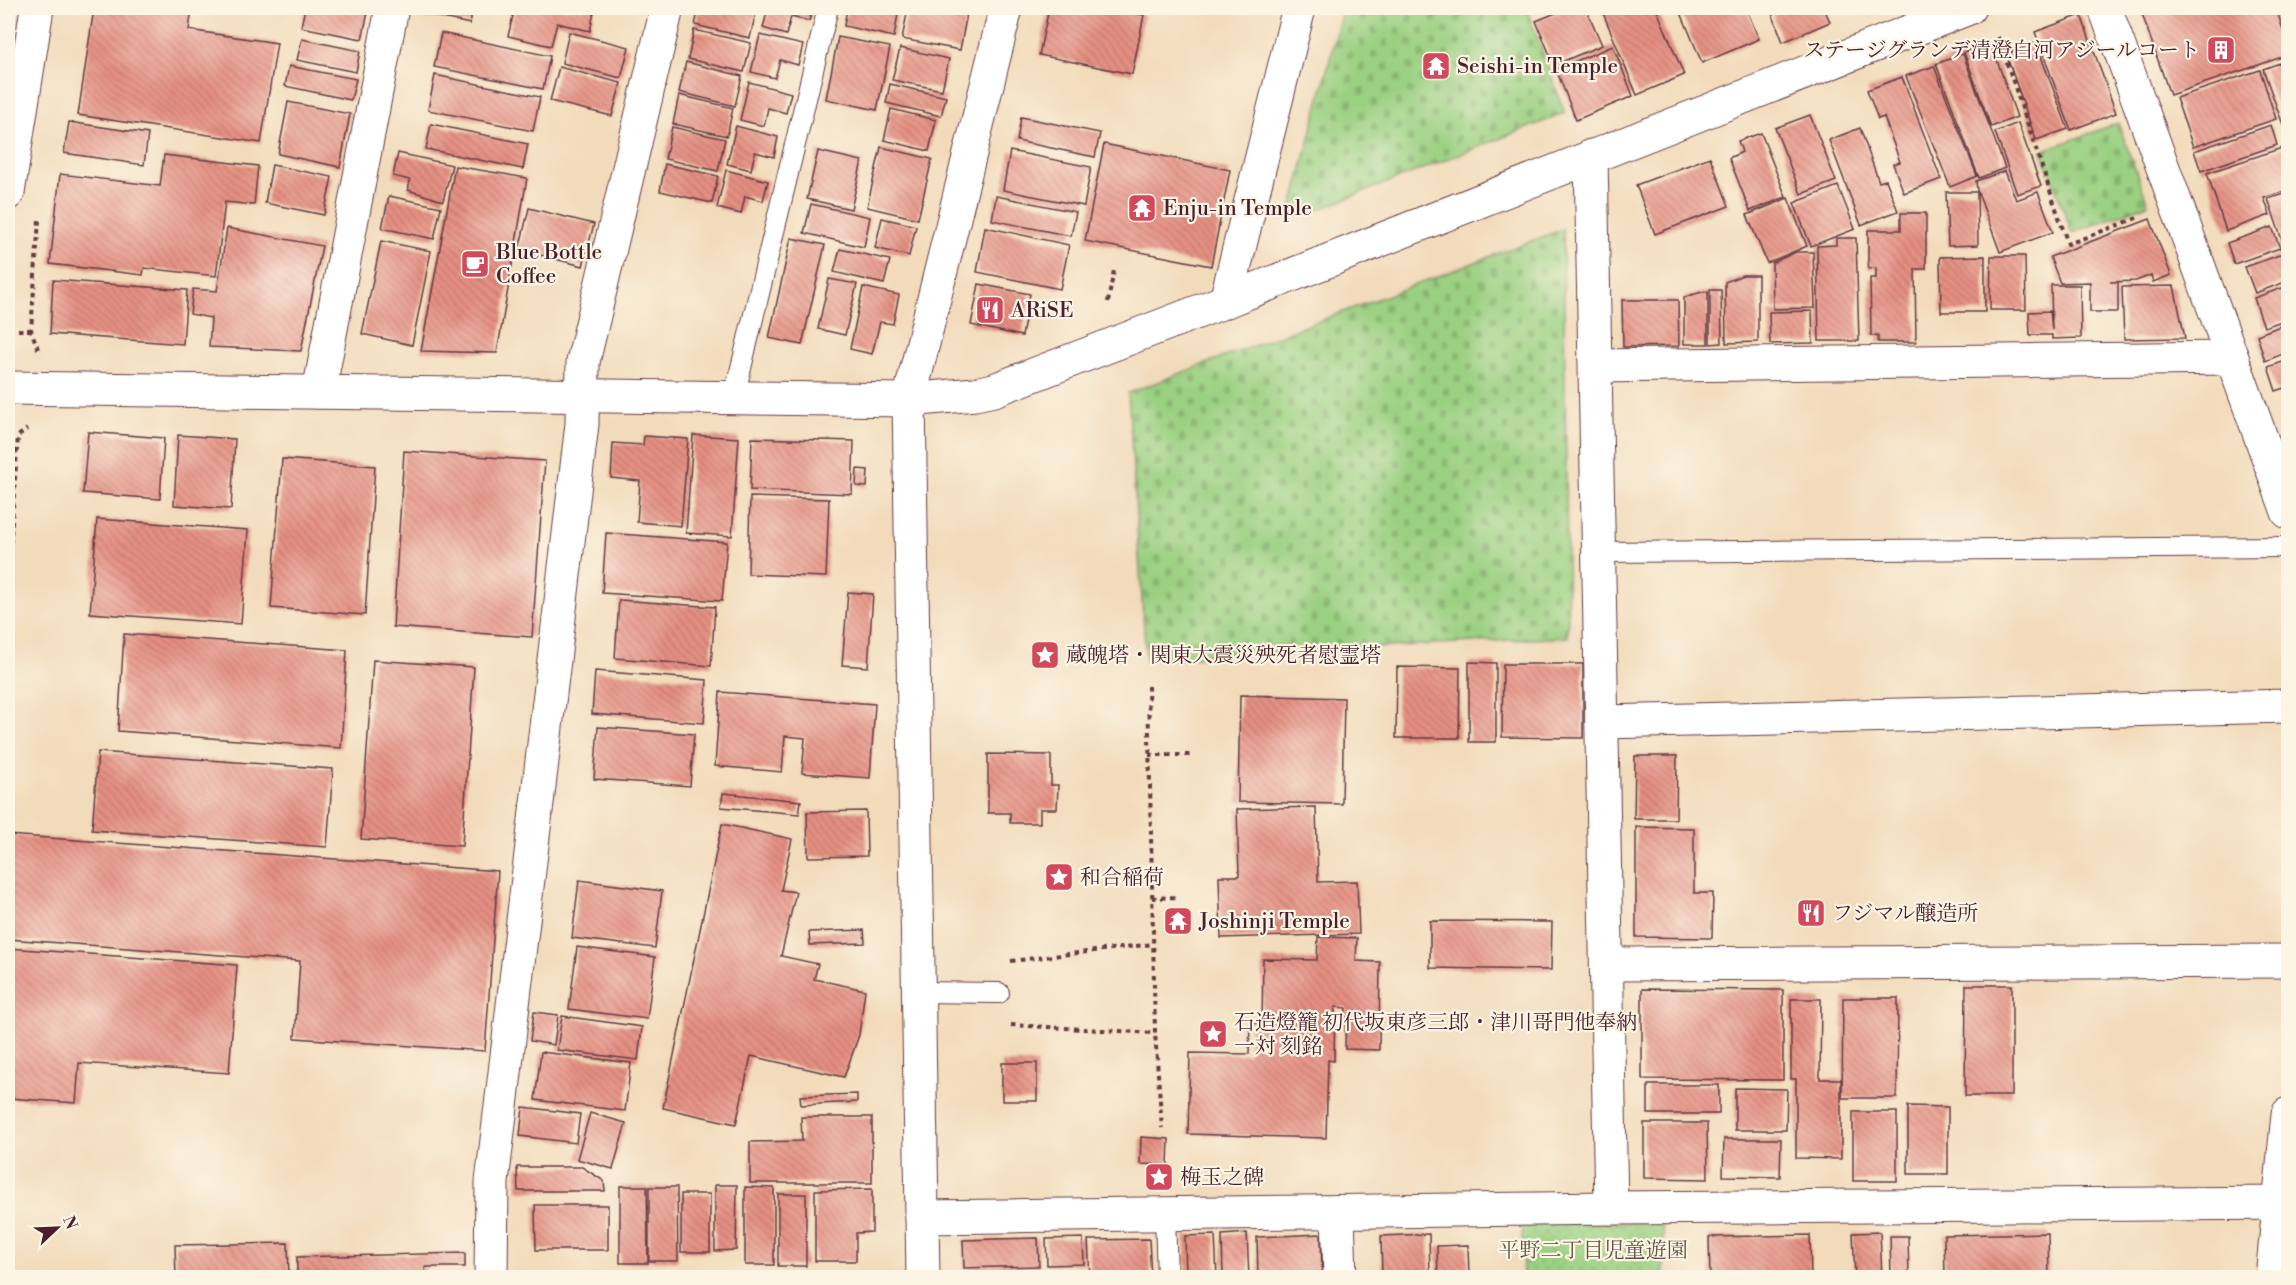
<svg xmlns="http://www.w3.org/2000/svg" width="2296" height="1285" font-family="'Libre Bodoni','Noto Serif JP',serif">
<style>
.cemetery{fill:url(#cemetery-stones);stroke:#727856;stroke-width:1.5}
.park{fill:url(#park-dots);stroke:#727856;stroke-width:1.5}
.building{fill:url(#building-back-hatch)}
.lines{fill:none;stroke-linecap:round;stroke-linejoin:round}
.service-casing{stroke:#633b41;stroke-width:22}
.minor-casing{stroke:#633b41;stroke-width:35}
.tertiary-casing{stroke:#633b41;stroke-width:35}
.path{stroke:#633b41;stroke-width:4;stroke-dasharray:4.5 4.5;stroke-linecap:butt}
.service{stroke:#fff;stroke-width:20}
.minor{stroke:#fff;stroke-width:33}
.tertiary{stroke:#fff;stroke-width:33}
.labels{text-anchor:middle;stroke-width:4.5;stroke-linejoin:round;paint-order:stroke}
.poi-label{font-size:21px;fill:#4a1f2b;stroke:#fcf5e5;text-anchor:start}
.park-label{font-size:21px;fill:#625445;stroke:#fcf5e5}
</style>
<defs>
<pattern id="cemetery-stones" width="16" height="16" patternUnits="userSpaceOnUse" patternTransform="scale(1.5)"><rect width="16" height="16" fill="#9ad081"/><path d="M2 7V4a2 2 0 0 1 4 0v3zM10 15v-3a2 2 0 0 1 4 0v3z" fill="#86b270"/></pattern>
<pattern id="park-dots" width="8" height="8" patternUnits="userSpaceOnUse" patternTransform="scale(1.5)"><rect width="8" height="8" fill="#9ad081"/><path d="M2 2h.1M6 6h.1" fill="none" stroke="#86b270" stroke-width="1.8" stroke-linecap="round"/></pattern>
<pattern id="building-back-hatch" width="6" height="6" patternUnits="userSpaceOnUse" patternTransform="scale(1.5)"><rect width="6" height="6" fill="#e69083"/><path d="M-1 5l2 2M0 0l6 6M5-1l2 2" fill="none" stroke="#bc756b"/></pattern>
</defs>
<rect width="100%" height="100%" fill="#fcf5e5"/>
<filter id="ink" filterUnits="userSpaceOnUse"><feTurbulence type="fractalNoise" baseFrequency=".0167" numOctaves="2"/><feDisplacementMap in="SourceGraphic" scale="12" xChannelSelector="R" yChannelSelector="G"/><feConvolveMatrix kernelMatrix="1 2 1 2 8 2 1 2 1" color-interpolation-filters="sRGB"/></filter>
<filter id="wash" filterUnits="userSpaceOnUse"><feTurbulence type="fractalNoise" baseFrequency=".008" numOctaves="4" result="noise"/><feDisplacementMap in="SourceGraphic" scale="24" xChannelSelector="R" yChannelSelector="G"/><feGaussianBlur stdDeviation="1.35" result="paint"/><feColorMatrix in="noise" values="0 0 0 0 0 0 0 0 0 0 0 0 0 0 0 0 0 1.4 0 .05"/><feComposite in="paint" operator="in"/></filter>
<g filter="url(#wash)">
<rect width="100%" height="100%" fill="#f2dbbb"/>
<g class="cemetery">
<path d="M1343 8H1541L1528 13 1565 113 1300 217 1291 211Z"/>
<path d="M2118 123 2148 204 2072 233 2042 151Z"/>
<path d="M1563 229 1568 637 1146 660 1128 393Z"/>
</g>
<path class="park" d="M1522 1223H1663V1277H1523Z"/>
<g id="blocks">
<g class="building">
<path d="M94 8H192L189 30 277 43 261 143 78 115Z"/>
<path d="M305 8H369L362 39 301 27Z"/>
<path d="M421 8H473L470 24 420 13Z"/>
<path d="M500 8H595L590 31 557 23 551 46 508 36 514 12Z"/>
<path d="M699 8H739L756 12 750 38 695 25Z"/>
<path d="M768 8H813L809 21 791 17 786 35 763 28Z"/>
<path d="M847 8H899L894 37 844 26Z"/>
<path d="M908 8H968L960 50 902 39Z"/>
<path d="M1049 8H1107L1144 15 1132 74 1039 55Z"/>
<path d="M1568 8H1586L1602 45 1554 65 1536 21Z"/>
<path d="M1601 8H1656L1684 75 1637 95Z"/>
<path d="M1679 8H1746L1759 39 1702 63Z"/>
<path d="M1770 8H1824L1830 22 1783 42Z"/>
<path d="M2140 8H2276L2288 45V55L2170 95Z"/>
<path d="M2081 15 2116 113 2071 130 2035 32Z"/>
<path d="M694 30 751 43 744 72 688 59Z"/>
<path d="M569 32 629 47 621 78 562 63Z"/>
<path d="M441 33 550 56 543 89 434 67Z"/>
<path d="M760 35 803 45 798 65 780 60 775 78 751 72Z"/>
<path d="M838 37 890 47 877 110 826 99Z"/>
<path d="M302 39 360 51 356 72 297 60Z"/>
<path d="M1991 43 2017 117 1991 127 1964 52Z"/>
<path d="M2036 43 2068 129 2036 140 2006 54Z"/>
<path d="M1613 46 1633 96 1576 120 1556 69Z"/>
<path d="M900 48 949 59 942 90 892 80Z"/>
<path d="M1963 54 2005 168 1979 178 1936 64Z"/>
<path d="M2288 60V135L2287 136 2263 69Z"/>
<path d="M686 62 742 76 735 106 679 92Z"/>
<path d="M289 66 356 79 351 100 285 86Z"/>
<path d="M1934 66 1977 176 1950 187 1906 76Z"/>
<path d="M559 67 621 83 612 116 550 101Z"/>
<path d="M2260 70 2276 119 2193 147 2176 98Z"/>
<path d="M435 75 540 97 533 131 428 110Z"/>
<path d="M1902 77 1941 179 1904 193 1893 164 1900 162 1884 117 1878 119 1867 90Z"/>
<path d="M749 82 791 93 786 113 768 108 764 126 740 120Z"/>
<path d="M890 84 946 97 941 116 886 103Z"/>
<path d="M679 95 733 108 727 136 673 124Z"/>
<path d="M288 102 350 114 340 167 278 154Z"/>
<path d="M891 109 936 120 929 151 884 140Z"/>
<path d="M1810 115 1836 181 1801 194 1775 128Z"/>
<path d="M1021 117 1100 133 1095 157 1017 141Z"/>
<path d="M69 122 148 134 144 165 64 153Z"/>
<path d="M2018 123 2041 186 2017 194 1995 132Z"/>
<path d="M431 124 528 144 523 169 426 149Z"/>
<path d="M2271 125 2277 145 2201 171 2194 151Z"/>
<path d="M736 126 778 137 774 157 755 152 751 170 727 164Z"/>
<path d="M672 127 725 139 718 171 665 159Z"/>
<path d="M1860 128 1879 182 1886 180 1898 211 1861 225 1829 140Z"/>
<path d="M1761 133 1786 197 1750 211 1729 158 1742 152 1738 141Z"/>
<path d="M1104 144 1230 170 1211 266 1085 241Z"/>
<path d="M2288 146V190L2264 198 2270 215 2226 231 2207 173Z"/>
<path d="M881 147 932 159 918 219 867 207Z"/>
<path d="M818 151 862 161 851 209 807 199Z"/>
<path d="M1010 151 1091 167 1084 206 1003 190Z"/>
<path d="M398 153 452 165 443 201 408 190 410 180 393 176Z"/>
<path d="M164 155 258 166 254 205 225 202 216 276 144 268 143 275 50 264 60 174 160 186Z"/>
<path d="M1710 157 1729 206 1655 234 1636 185Z"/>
<path d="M665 164 718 176 712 203 660 191Z"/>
<path d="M272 165 332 177 324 215 265 203Z"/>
<path d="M455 166 527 178 497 353 421 351Z"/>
<path d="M726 170 768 181 763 201 745 196 741 214 717 208Z"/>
<path d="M2005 171 2016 200 2038 192 2053 232 2000 252 1977 190 1976 181Z"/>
<path d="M1838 186 1855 229 1811 246 1794 203Z"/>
<path d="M1946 192H1977L1978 245 1948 246Z"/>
<path d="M2288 193V242L2283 243 2268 199Z"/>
<path d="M389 196 441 207 434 239 382 228Z"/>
<path d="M996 196 1076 212 1071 236 992 220Z"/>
<path d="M1788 198 1807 246 1767 263 1747 215Z"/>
<path d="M811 204 870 217 864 247 804 233Z"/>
<path d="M529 208 594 224 583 266 519 250Z"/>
<path d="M1901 213H1926V269H1915L1916 342H1878V335L1871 336 1870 278H1876V268L1868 269V230H1901Z"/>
<path d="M882 218 916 226 909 256 875 248Z"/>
<path d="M2150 219 2171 275 2153 282 2151 275 2136 281 2110 282H2118V312H2090V282L2060 283 2050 257Z"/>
<path d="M985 227 1069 245 1060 289 977 272Z"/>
<path d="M2272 227 2280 248 2234 264 2227 243Z"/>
<path d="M227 228 322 246 301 351 209 347 211 318 190 314 193 289 217 291Z"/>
<path d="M791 238 825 245 802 345 769 338Z"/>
<path d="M1836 238H1856L1859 341H1819L1817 246 1836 245Z"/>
<path d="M381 241 431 251 412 345 362 334Z"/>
<path d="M840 249 890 260 884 284 834 272Z"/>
<path d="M1796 252H1813L1815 308 1773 309 1772 263Z"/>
<path d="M2288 252V281L2255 293 2245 267Z"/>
<path d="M1985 256V312H1941L1940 257Z"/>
<path d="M1991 256H2025L2026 310H1990Z"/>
<path d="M1743 275H1758V342L1726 343 1725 282Z"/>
<path d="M829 279 857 284 845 335 818 329Z"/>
<path d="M53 280 187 290 183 344 50 334Z"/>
<path d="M979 284 1030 294 1022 336 971 325Z"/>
<path d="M2051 285H2080L2081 338 2052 339V335H2030L2029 312 2050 311 2052 330Z"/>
<path d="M2174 286 2185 338 2124 339 2122 287Z"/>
<path d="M2288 286V319L2264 327 2254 298Z"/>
<path d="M863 287 899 295 893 324 880 322 872 354 850 349Z"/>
<path d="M1710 290H1721L1722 343 1710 344Z"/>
<path d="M1702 292H1708V344H1684V297Z"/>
<path d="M1622 300H1678L1679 346 1623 347Z"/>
<path d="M1812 311 1813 343 1770 344 1769 312Z"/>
<path d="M2288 323V352L2265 361 2257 335Z"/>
<path d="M2288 360V387L2276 391 2268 367Z"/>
<path d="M88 432 164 438 160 499 83 493Z"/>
<path d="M178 435 235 439 231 509 174 505Z"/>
<path d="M693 435 739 438 732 536 686 533Z"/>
<path d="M644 436 688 439 681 526 637 522 640 481 611 478 613 443 643 445Z"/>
<path d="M752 438 854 441 852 494 750 490Z"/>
<path d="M404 451 545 461 532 637 393 627Z"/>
<path d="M282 459 375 466 365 615 271 608Z"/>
<path d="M857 469 868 470 867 487 856 486Z"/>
<path d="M750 497 829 499 826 577 748 574Z"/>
<path d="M97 519 248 530 241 624 90 613Z"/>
<path d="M606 533 727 542 722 601 602 593Z"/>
<path d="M848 592 873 594 868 667 842 665Z"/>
<path d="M619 600 715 607 711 666 615 658Z"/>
<path d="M124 634 347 650 341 748 118 731Z"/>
<path d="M373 660 474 667 462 846 361 839Z"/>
<path d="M1469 662 1496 663V742H1469Z"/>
<path d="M1503 664H1583V738L1502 737Z"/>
<path d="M1397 667 1460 668 1459 738H1396Z"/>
<path d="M595 671 707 680 704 723 592 714Z"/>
<path d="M720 692 875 704 870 778 802 773 805 738 785 736 782 772 715 766Z"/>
<path d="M1240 695 1344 698 1342 804 1238 802Z"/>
<path d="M598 727 694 734 690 786 594 779Z"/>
<path d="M98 752 333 769 327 847 92 830Z"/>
<path d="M988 754 1051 755V785H1058L1057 809H1040V823H1010V813H988Z"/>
<path d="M1635 756H1677L1676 819H1634Z"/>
<path d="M723 793 801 801 799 814 721 807Z"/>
<path d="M1316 807 1318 882 1357 881 1359 934 1221 938 1219 876H1239L1237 809Z"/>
<path d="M866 811 867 856 808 857 807 812Z"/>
<path d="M722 824 792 839 781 890 796 892 781 956 818 964 814 979 865 990 859 1035 844 1077 751 1056 736 1124 663 1108Z"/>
<path d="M1636 827 1694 828V893H1713L1712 938 1636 937Z"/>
<path d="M8 835 498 871 485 1051 295 1038 300 961 8 939Z"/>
<path d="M579 880 662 891 655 948 572 938Z"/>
<path d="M1430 921 1552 922 1551 970 1430 968Z"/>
<path d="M864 930 865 943 810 945 809 932Z"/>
<path d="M1318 937 1357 938 1356 961 1380 962 1379 1050 1345 1049 1346 1008 1335 1007 1334 1061 1328 1060 1326 1138 1188 1134 1190 1053 1249 1054 1250 1024 1262 1023 1263 959 1317 960Z"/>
<path d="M577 947 655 957 647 1019 569 1009Z"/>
<path d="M8 948 237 965 229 1073 79 1063 76 1103 8 1098Z"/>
<path d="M1966 985H2012V1096H1965Z"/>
<path d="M1642 989 1783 990V1080L1642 1079Z"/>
<path d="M1843 998H1898L1897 1098H1842Z"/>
<path d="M1791 999H1821L1820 1079H1841V1159L1796 1158V1079H1791Z"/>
<path d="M534 1012 558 1015 554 1045 530 1041Z"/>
<path d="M562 1016 642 1027 638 1060 557 1050Z"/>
<path d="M541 1052 631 1063 625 1111 535 1100Z"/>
<rect x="1002" y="1063" width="35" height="38"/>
<rect x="1648" y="1085" width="71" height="29"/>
<path d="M1735 1088 1787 1089 1786 1130H1735Z"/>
<path d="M857 1094V1102L801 1105 800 1096Z"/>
<path d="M1908 1106 1948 1107V1174H1908Z"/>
<path d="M523 1107 580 1114 576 1143 520 1136Z"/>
<rect x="1853" y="1112" width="44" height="69"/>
<path d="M590 1113 626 1123 613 1169 577 1159Z"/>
<path d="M801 1117H872V1183H750V1142L802 1141Z"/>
<path d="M1644 1123H1707L1708 1179 1644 1178Z"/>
<path d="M1141 1137 1169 1139 1168 1165 1140 1164Z"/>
<path d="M1724 1139H1781L1780 1177 1723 1176Z"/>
<path d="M517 1167H582L604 1181 605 1191H518Z"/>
<path d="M715 1185H737L736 1250 715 1251Z"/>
<path d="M620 1186H647L648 1263H620Z"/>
<path d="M649 1187H677L678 1261H649Z"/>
<path d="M745 1187 774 1188V1265H745Z"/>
<path d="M872 1189V1232L856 1233V1261H815V1190Z"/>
<rect x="681" y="1194" width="29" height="58"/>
<rect x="778" y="1194" width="28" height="72"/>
<path d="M535 1205H608V1250H536Z"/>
<path d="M1880 1232 1882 1278H1855L1853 1233Z"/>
<path d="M1247 1233 1249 1278H1223L1222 1235Z"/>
<path d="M2048 1233 2049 1278H1945L1944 1235Z"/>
<path d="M1321 1234 1322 1278H1258L1257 1237Z"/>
<path d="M1429 1234 1430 1278H1382L1381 1236Z"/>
<path d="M1215 1235 1217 1278H1186L1185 1236Z"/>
<path d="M1810 1235 1811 1278H1710L1709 1237Z"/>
<path d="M1890 1236H1908L1909 1278H1891Z"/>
<path d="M1038 1238 1039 1266 964 1268 963 1240Z"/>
<path d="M1083 1238 1084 1264 1047 1265 1046 1239Z"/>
<path d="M1149 1239 1151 1278H1090L1088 1240Z"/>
<path d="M288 1243 289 1278H176L175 1245Z"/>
<path d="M1468 1245 1469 1278H1438L1437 1246Z"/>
<path d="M465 1253V1267H425L426 1278H297V1257Z"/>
<path d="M1082 1272V1278H1058V1273Z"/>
</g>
</g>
</g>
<g filter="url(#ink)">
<use href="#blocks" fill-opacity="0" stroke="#633b41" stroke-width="1.5"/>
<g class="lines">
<g class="service-casing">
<g id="service">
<path d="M734 397 828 8"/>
<path d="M1599 552 2288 547"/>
<path d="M919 992 999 993"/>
<path d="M1165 1214 1167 1278"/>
</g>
</g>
<g class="minor-casing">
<g id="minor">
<path d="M2105 8 2288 512"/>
<path d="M1591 156 1611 1208"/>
<path d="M1226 301 1299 8"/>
<path d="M1596 366 2232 358"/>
<path d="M319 392 392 8"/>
<path d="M1602 722 2288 706"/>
<path d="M1607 964 2288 961"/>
<path d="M1338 1212 1340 1278"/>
<path d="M922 1217 1611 1208 2288 1203"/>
<path d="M491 1278 492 1182 582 424 583 362 667 8"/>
<path d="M2272 1278 2288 1114"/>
</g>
</g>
<g class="tertiary-casing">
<g id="tertiary">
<path d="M8 193 37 8"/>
<path d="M8 388 909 400 975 394 994 390 1226 301 1969 8"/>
<path d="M923 1278 909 400 1006 8"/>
</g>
</g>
<g class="path">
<path d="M1998 37 2068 244 2137 218"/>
<path d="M1108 302 1114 270"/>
<path d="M18 330H31"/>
<path d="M38 349 31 330 39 220"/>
<path d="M8 441H18"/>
<path d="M8 579 18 436 27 429"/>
<path d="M1148 686 1155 1033 1162 1128"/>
<path d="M1149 755H1191"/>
<path d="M1152 898 1179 897"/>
<path d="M1011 961 1153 944"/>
<path d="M1011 1025 1155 1033"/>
</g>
<use href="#service" class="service"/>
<use href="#minor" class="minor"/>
<use href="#tertiary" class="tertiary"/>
</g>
</g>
<defs>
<g id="building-square" transform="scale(1.5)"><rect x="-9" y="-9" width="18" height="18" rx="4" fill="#d1495b" stroke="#fcf5e5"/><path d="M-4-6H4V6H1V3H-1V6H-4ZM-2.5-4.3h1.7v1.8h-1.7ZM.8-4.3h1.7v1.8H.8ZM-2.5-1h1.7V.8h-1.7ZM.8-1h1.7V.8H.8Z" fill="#fff"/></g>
<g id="temple-square" transform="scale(1.5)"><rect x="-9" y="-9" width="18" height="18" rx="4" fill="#d1495b" stroke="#fcf5e5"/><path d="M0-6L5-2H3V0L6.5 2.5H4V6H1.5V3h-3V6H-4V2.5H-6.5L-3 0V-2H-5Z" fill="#fff"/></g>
<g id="cafe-square" transform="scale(1.5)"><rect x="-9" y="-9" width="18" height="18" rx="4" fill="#d1495b" stroke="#fcf5e5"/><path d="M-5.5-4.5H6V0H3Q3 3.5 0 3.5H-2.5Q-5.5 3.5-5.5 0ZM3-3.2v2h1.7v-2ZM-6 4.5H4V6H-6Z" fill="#fff"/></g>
<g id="restaurant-square" transform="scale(1.5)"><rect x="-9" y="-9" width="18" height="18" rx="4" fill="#d1495b" stroke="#fcf5e5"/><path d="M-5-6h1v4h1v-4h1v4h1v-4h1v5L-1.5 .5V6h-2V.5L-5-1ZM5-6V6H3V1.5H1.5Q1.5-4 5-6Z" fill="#fff"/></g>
<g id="sight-square" transform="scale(1.5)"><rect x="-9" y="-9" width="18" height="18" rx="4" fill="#d1495b" stroke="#fcf5e5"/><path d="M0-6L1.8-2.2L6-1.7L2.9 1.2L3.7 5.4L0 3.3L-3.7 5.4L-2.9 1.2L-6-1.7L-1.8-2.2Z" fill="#fff"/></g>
</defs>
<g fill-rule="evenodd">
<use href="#building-square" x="2221" y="50"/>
<use href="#temple-square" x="1436" y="66"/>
<use href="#temple-square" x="1142" y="208"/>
<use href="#cafe-square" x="475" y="264"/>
<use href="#restaurant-square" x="990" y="310"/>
<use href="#sight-square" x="1045" y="655"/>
<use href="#sight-square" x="1059" y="877"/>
<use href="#restaurant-square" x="1811" y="913"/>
<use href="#temple-square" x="1178" y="921"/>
<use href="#sight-square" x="1213" y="1034"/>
<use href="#sight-square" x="1159" y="1177"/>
</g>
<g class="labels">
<g class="poi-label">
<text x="2200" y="57" text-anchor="end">ステージグランデ清澄白河アジールコート</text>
<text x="1457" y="73">Seishi-in Temple</text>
<text x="1163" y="215">Enju-in Temple</text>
<text x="496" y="259">Blue Bottle<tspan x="496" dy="24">Coffee</tspan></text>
<text x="1011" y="317">ARiSE</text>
<text x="1066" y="662">蔵魄塔・関東大震災殃死者慰霊塔</text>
<text x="1080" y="884">和合稲荷</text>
<text x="1832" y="920">フジマル醸造所</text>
<text x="1199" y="928">Joshinji Temple</text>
<text x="1234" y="1029">石造燈籠 初代坂東彦三郎・津川哥門他奉納<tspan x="1234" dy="24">一対 刻銘</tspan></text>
<text x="1180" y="1184">梅玉之碑</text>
</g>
<g class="park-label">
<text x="1593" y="1257">平野二丁目児童遊園</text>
</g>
</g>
<rect width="2296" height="1285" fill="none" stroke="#fcf5e5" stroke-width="30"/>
<g transform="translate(57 1228) rotate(67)" stroke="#fcf5e5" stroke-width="4.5" paint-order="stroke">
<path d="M0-4.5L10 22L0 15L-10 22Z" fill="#4a1f2b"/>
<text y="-9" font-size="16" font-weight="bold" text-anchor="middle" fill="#4a1f2b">N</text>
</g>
</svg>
